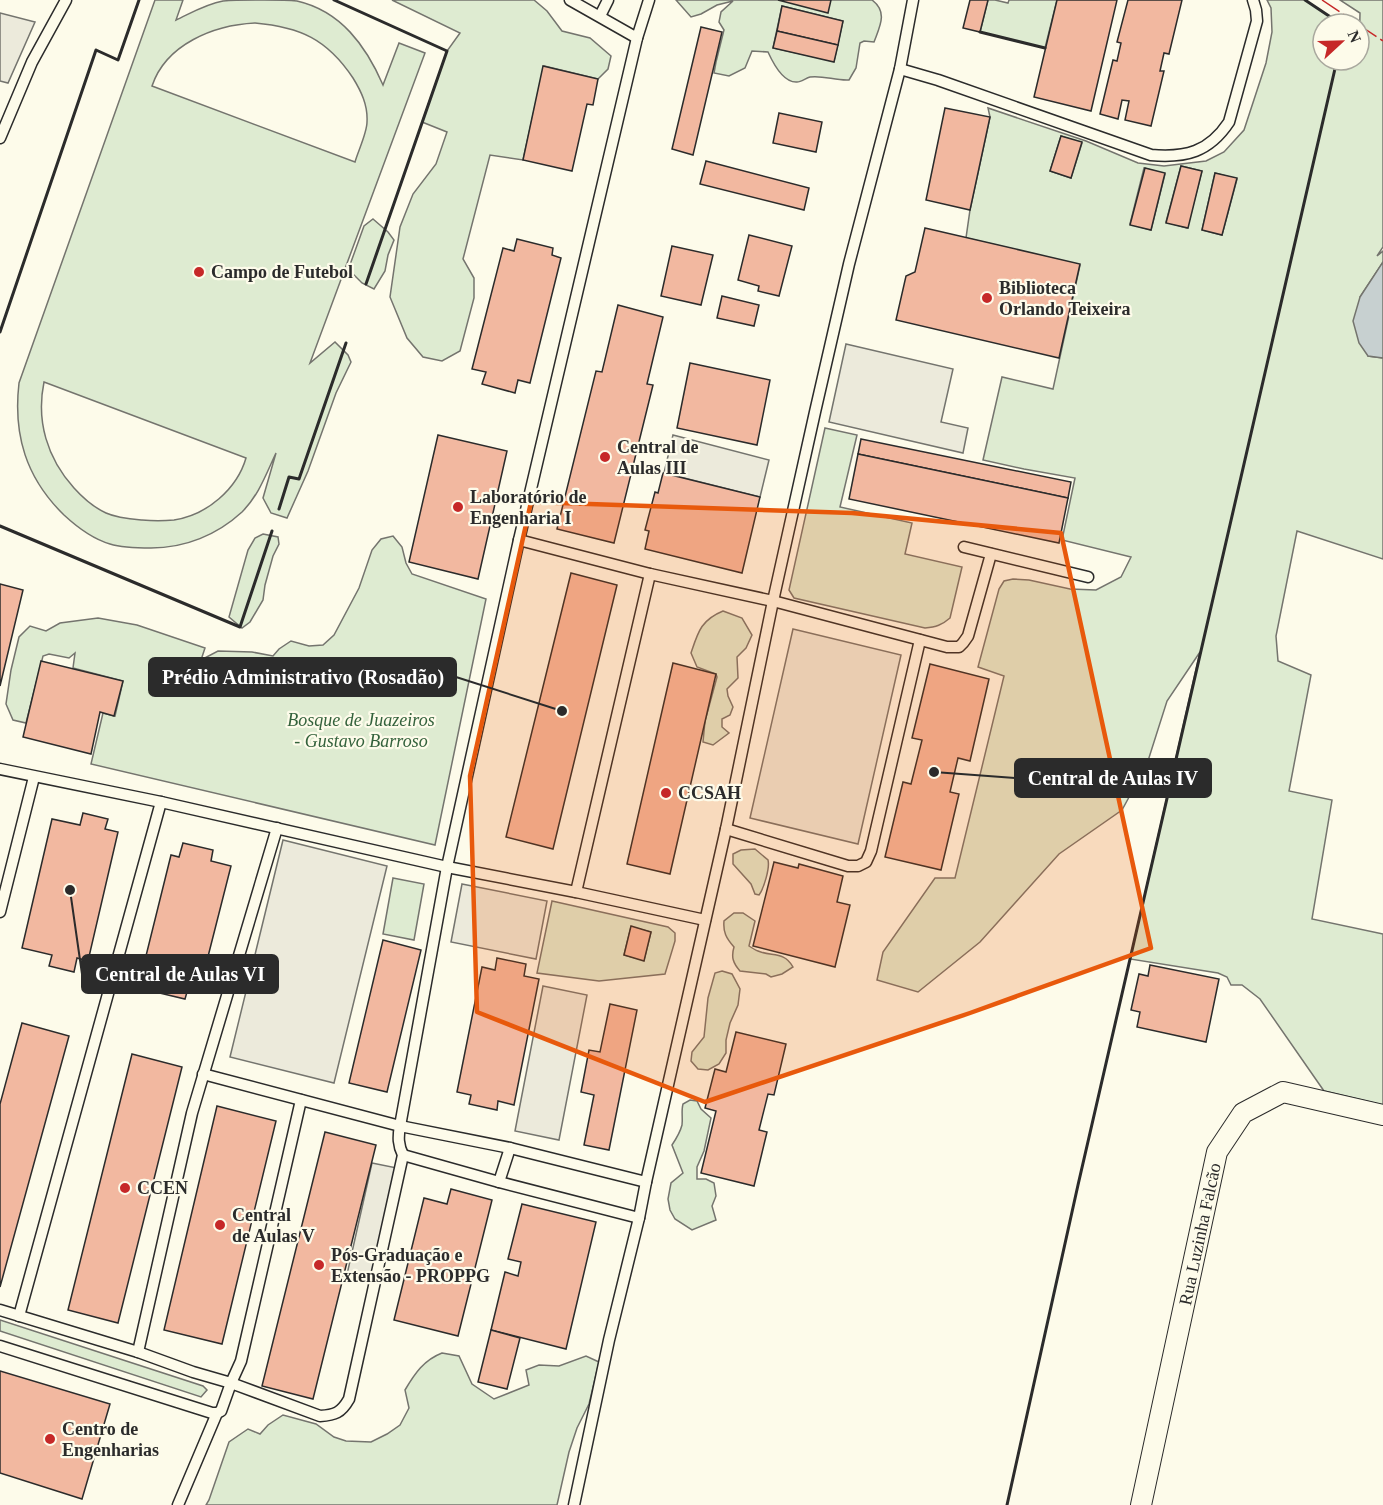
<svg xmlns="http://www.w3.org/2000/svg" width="1383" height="1505" font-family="'Times New Roman',serif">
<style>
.green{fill:#deebd1;stroke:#74746e;stroke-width:1.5;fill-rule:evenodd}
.parking{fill:#eceadb;stroke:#74746e;stroke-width:1.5}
.water{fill:#c7d0d0;stroke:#74746e;stroke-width:1.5}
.building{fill:#f2b8a0;stroke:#2b2b2b;stroke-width:1.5}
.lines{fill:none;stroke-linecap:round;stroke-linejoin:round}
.lane-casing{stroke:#2b2b2b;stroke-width:13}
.street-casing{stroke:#2b2b2b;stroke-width:22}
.lane{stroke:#fdfbea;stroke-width:10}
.street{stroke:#fdfbea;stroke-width:20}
.wall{stroke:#2b2b2b;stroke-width:3}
.power{stroke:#c62828;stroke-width:1.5;stroke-dasharray:21 4.5 3 4.5;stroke-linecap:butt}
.marked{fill:#e8590c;fill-opacity:0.2;stroke:#e8590c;stroke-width:4.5;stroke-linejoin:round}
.poi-dot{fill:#c62828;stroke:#fdfbea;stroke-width:2}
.labels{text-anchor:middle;stroke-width:4.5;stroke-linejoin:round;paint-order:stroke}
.poi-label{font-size:18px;font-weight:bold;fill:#2b2b2b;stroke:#fdfbea;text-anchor:start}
.park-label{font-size:18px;font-style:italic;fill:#34623c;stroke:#fdfbea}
.street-label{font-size:18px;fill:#2b2b2b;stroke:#fdfbea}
.leader{fill:none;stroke:#2b2b2b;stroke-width:2}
.callout-dot{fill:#2b2b2b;stroke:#fdfbea;stroke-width:2}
.callout{fill:#2b2b2b;stroke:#2b2b2b;stroke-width:2}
.callout-label{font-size:20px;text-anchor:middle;font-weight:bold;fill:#fff}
</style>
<rect width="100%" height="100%" fill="#fdfbea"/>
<g class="green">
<path d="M155 0H183L176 20C191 13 206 4 223 1 235 0 251 0 264 0 275 0 287 0 297 1 341 11 366 46 383 85L399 43 425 53 310 363 335 342 348 355 351 362 336 393 308 471 287 518 271 513 263 498 276 453C266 474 259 495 242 512 217 535 185 548 151 548 137 548 123 548 110 544 93 539 78 528 64 515 26 478 13 435 19 383ZM255 23C300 27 327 39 353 78 361 91 368 105 367 122 367 133 358 151 355 162L152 86C166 44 214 25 255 23ZM44 382 246 458C237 489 207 515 174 520 164 521 152 521 142 520 130 519 117 518 106 513 93 507 83 498 74 488 47 458 36 421 44 382Z"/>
<path d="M392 0H534L547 11 562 31 590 38 611 56 608 69 598 79 544 66 523 160 490 155 463 259 474 278V298L460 351 442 361 423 357 407 338 390 297 400 227 413 194 436 164 447 132 422 122 447 51 460 33Z"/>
<path d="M676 0H872C888 12 880 26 874 42L864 41 860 43 856 68 849 80C836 81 823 75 810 77 806 78 801 82 797 82 783 83 773 63 768 52L752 51 745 68 729 76 714 73 716 62 724 30 719 22 721 12 733 1 717 5 701 14 691 17ZM782 6 843 21 834 61 773 48Z"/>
<path d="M988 0H995L1008 3 1009 0H1057L1045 48 980 32Z"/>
<path d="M1267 0H1305L1341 24H1323V60H1359L1360 13 1340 0H1383V247L1377 256 1383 251V262L1360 297 1368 356 1383 358V559L1297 531 1276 636 1278 661 1311 675 1289 791 1332 800 1312 919 1383 934V1105L1324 1091 1260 999 1242 985H1231L1227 977 1218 973 1130 959 1200 652 1167 701 1147 764 1122 810 1059 854 980 942 918 992 877 980 883 952 935 878H955L1004 676 978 667 999 589 1004 581 1013 579 1029 580 1070 589 1096 590 1121 577 1131 557 1062 540 1075 478 1024 469 983 460 1002 377 1053 389 1080 265 966 238 970 210 990 117 988 108 1086 141 1138 163 1164 166 1206 161 1224 152 1244 130 1266 63 1272 32 1271 8ZM1061 136 1082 143 1071 178 1050 171ZM1181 166 1202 171 1187 228 1166 222ZM1144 168 1165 174 1151 230 1130 224ZM1215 173 1237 179 1222 235 1202 230Z"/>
<path d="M373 219 388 232 394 240 388 255 385 271 374 289 362 283 350 271 351 262 364 226Z"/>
<path d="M825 428 857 435 840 507 912 523 905 554 962 567 950 618C942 625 936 627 925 628L794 598 789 590Z"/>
<path d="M263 534 278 537 279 544 273 556 265 585 263 600 250 622 242 628 229 617 248 550 255 538Z"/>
<path d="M393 536 402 547 406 563 412 574 486 599 435 845 91 764 103 713 115 716 123 681 73 668 75 653 69 658 49 654 43 656 26 723 13 720 6 704 11 670 19 637 30 626 46 631 60 623 98 618 137 625 205 648 201 660 218 651 252 652 273 656 279 649 291 641 309 646 323 645 334 635 359 588 372 550 381 539Z"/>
<path d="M723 611 742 618 752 635 746 648 737 657 738 678 727 689 728 696 733 707 730 715 722 719V727L729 733 713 745 703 742 705 721 717 677 716 674 697 667 691 653C698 632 701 620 723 611Z"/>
<path d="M755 849 768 860C770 868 764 888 759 895L755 894 751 884 733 864V854L741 850Z"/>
<path d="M393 878 424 884 414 940 383 934Z"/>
<path d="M552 901 668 927 675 933V941L665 974 599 981 537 973ZM631 927 651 932 644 960 624 955Z"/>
<path d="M734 913H743L755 921 749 946C752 948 755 950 758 951 772 957 784 951 793 967L782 974 771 977 766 974 740 971C733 963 731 957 734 947 726 938 723 932 724 921Z"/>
<path d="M722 971 732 974 740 989 738 1005 730 1023 726 1040V1053L719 1064 708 1070 698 1069 691 1061 692 1052 704 1037 708 998 715 973Z"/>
<path d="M690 1100 697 1101 701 1109 711 1118 704 1151 697 1167V1179H706L714 1183 716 1196 712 1206 716 1220 692 1230 675 1219 670 1210 668 1199 671 1183 683 1173 672 1145C676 1139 680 1133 682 1125 683 1118 681 1111 683 1104Z"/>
<path d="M0 1320 203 1386 207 1390 201 1397 0 1331Z"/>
<path d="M442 1353 459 1356 472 1384 494 1399 529 1385 526 1370 539 1365 559 1366 586 1356 599 1362 589 1404 577 1428 569 1452 557 1505H206L209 1500 229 1442 248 1429 260 1434 268 1425 283 1415 316 1424 334 1437 346 1441 371 1442 387 1434 400 1425 409 1408 405 1390C415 1373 424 1360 442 1353Z"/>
</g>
<g class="parking">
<path d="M0 13 35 22 8 83 0 81Z"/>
<path d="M846 344 953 369 941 422 968 428 963 453 829 422Z"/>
<path d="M673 435 769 460 760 497 664 473Z"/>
<path d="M793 629 901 655 858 844 750 818Z"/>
<path d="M283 840 387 866 334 1083 230 1057Z"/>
<path d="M462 884 547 901 536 959 451 942Z"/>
<path d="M543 986 587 995 559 1140 515 1131Z"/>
<path d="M372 1163 397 1168 371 1284 346 1279Z"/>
</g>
<path class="water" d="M1383 262V358L1368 356 1359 343 1353 321 1360 297Z"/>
<g class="building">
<path d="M778 0H831L828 13Z"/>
<path d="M970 0H988L980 32 963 28Z"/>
<path d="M1057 0H1117L1091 111 1034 97Z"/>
<path d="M1128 0H1182L1169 54 1164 53 1160 71H1164L1151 126 1125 120 1129 101 1122 100 1118 119 1100 114 1113 60 1117 61 1121 43 1117 42Z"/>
<path d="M782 6 843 21 838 45 777 31Z"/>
<path d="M701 27 722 32 693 155 672 149Z"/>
<path d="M777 31 838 45 834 62 773 48Z"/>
<path d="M543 66 598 79 593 105 587 104 572 171 523 160Z"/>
<path d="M945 108 990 117 970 210 926 200Z"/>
<path d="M779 113 822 122 816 152 773 143Z"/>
<path d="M1061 136 1082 142 1071 178 1050 171Z"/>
<path d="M706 161 809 188 804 210 700 184Z"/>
<path d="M1181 166 1202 171 1188 228 1166 223Z"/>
<path d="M1145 168 1165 173 1151 230 1130 225Z"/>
<path d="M1215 173 1237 178 1222 235 1202 230Z"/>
<path d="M925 228 1080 264 1059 358 896 320 906 276 915 272Z"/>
<path d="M749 235 792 246 779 296 758 291 759 286 738 280Z"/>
<path d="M517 239 553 248 552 255 561 258 530 383 518 380 515 393 482 384 486 372 472 369 503 248 514 251Z"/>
<path d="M672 246 713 255 701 305 661 296Z"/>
<path d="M722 296 759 305 754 326 717 318Z"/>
<path d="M618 305 663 317 647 384 653 385 614 543 557 529 596 371 602 372Z"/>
<path d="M690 363 770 380 757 445 677 428Z"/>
<path d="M438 435 507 451 478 579 409 562Z"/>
<path d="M861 439 1071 482 1068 498 858 454Z"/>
<path d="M858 454 1068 498 1059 543 849 499Z"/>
<path d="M663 473 760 497 742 573 645 549 649 531 645 530 655 492 658 493Z"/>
<path d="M571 573 617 585 553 849 506 837Z"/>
<path d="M0 584 23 590 0 686Z"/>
<path d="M41 661 123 681 114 716 100 712 91 754 23 737Z"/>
<path d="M673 663 716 674 670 874 627 864Z"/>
<path d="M930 664 989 679 970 761 958 758 950 792 959 794 941 870 885 857 903 782 911 784 922 740 912 738Z"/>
<path d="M83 813 108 819 105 829 118 832 88 961 77 958 74 972 49 966 52 955 22 948 52 819 80 825Z"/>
<path d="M183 843 213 850 211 861 231 866 200 988 189 985 185 999 151 991 154 980 141 976 171 855 179 857Z"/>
<path d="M774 862 798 868 799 864 843 876 837 902 850 905 835 967 753 946Z"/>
<path d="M631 926 651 932 644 961 624 955Z"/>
<path d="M383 940 421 950 387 1092 349 1083Z"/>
<path d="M497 958 526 964 524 976 539 979 514 1105 498 1101 497 1110 469 1104 471 1095 457 1092 482 967 495 970Z"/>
<path d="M1150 965 1219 979 1206 1042 1137 1027 1140 1012 1131 1010 1139 974 1148 976Z"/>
<path d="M610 1004 637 1010 609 1150 584 1145 594 1095 581 1092 589 1050 600 1052Z"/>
<path d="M22 1023 69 1036 0 1287V1104Z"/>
<path d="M736 1032 786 1044 774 1095 768 1094 759 1130 767 1132 754 1186 701 1173 716 1111 705 1108 715 1069 726 1072Z"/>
<path d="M132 1054 182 1067 118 1323 68 1310Z"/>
<path d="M217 1106 276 1121 222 1344 164 1330Z"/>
<path d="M325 1132 376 1145 313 1399 262 1386Z"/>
<path d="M451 1189 492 1200 458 1336 394 1320 424 1198 447 1204Z"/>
<path d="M522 1204 596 1222 566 1349 491 1330 505 1272 518 1276 521 1262 508 1259Z"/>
<path d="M491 1330 520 1338 507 1389 478 1382Z"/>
<path d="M0 1371 110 1404 82 1499 0 1473Z"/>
</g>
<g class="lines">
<g class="lane-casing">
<g id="lane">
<path d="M570 0 637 38"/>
<path d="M600 16 608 0"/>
<path d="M900 69 938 80 1151 155C1186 158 1209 152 1229 122L1257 21 1256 10 1253 0"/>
<path d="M0 138 32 62 66 0"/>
<path d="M519 540 650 574 773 601 947 647H959L963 643 968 636 991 554"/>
<path d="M964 547 1088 577"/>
<path d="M0 769 161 802 447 867 576 892 705 920"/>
<path d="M726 829 848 866H858L866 862 871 851 920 640"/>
<path d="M576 892 650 574"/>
<path d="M0 912 34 777"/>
<path d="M203 1074 400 1126 510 1148 646 1182"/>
<path d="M403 1155 499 1182 639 1218"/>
<path d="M499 1182 510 1148"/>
<path d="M0 1310 138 1352 193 1372 231 1383 241 1361 301 1100"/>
<path d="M19 1316 161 802"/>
<path d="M0 1346 212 1413H217L221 1411 231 1383 320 1416C335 1415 341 1413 349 1399L403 1155C398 1145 398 1137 400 1126L447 867 519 540 637 38 649 0"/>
<path d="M138 1352 192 1113 277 828"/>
<path d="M178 1505 217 1413"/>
<path d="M574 1505 609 1340 639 1218 646 1182 726 829 773 601 815 412 849 264 900 69 913 0"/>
</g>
</g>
<g class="street-casing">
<path id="street" d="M1141 1505 1217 1152 1243 1113 1283 1092 1383 1115"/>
</g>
<use href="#lane" class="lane"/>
<use href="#street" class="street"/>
<g class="wall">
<path d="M334 0 447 51 366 284"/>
<path d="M1305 0 1341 24"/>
<path d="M980 32 1045 48"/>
<path d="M0 332 96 50 118 60 139 0"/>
<path d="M279 509 289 477 299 479 346 343"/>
<path d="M0 526 240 627 272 531"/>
<path d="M1007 1505 1078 1185 1337 60"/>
</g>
<g class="power">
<path d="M1322 0 1358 24"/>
<path d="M1359 25 1383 41"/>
</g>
</g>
<path class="marked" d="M531 502 852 513 1061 533 1151 948 970 1013 705 1102 477 1012 470 776Z"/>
<g class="poi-dot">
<circle cx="199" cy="272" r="6"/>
<circle cx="987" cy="298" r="6"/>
<circle cx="605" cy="457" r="6"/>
<circle cx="458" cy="507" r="6"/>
<circle cx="666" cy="793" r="6"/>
<circle cx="125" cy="1188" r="6"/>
<circle cx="220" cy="1225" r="6"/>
<circle cx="319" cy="1265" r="6"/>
<circle cx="50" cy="1439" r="6"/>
</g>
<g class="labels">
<g class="poi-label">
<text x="211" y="278">Campo de Futebol</text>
<text x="999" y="294">Biblioteca<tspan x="999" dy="21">Orlando Teixeira</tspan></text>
<text x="617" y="453">Central de<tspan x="617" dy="21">Aulas III</tspan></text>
<text x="470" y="503">Laboratório de<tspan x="470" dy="21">Engenharia I</tspan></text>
<text x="678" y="799">CCSAH</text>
<text x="137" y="1194">CCEN</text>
<text x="232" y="1221">Central<tspan x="232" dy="21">de Aulas V</tspan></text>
<text x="331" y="1261">Pós-Graduação e<tspan x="331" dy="21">Extensão - PROPPG</tspan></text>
<text x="62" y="1435">Centro de<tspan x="62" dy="21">Engenharias</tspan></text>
</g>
<g class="park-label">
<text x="361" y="726">Bosque de Juazeiros<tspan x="361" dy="21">- Gustavo Barroso</tspan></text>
</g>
<g class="street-label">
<text transform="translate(1200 1234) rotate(-78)" y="6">Rua Luzinha Falcão</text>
</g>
</g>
<path class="leader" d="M562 711L456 677M934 772L1015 778M70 890L82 974"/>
<g class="callout-dot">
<circle cx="562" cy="711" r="6"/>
<circle cx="934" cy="772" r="6"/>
<circle cx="70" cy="890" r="6"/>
</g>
<g class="callout">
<rect x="149" y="658" width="307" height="38" rx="6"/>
<rect x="1015" y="759" width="196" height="38" rx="6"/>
<rect x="82" y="955" width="196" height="38" rx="6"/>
</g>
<g class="callout-label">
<text x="303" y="684">Prédio Administrativo (Rosadão)</text>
<text x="1113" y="785">Central de Aulas IV</text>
<text x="180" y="981">Central de Aulas VI</text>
</g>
<g transform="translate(1341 42) rotate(68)"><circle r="28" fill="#fdfbea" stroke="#a9a89e" stroke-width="1.5"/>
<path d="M0-4.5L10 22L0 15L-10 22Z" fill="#c62828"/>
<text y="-9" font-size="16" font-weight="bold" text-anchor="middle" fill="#2b2b2b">N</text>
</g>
</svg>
